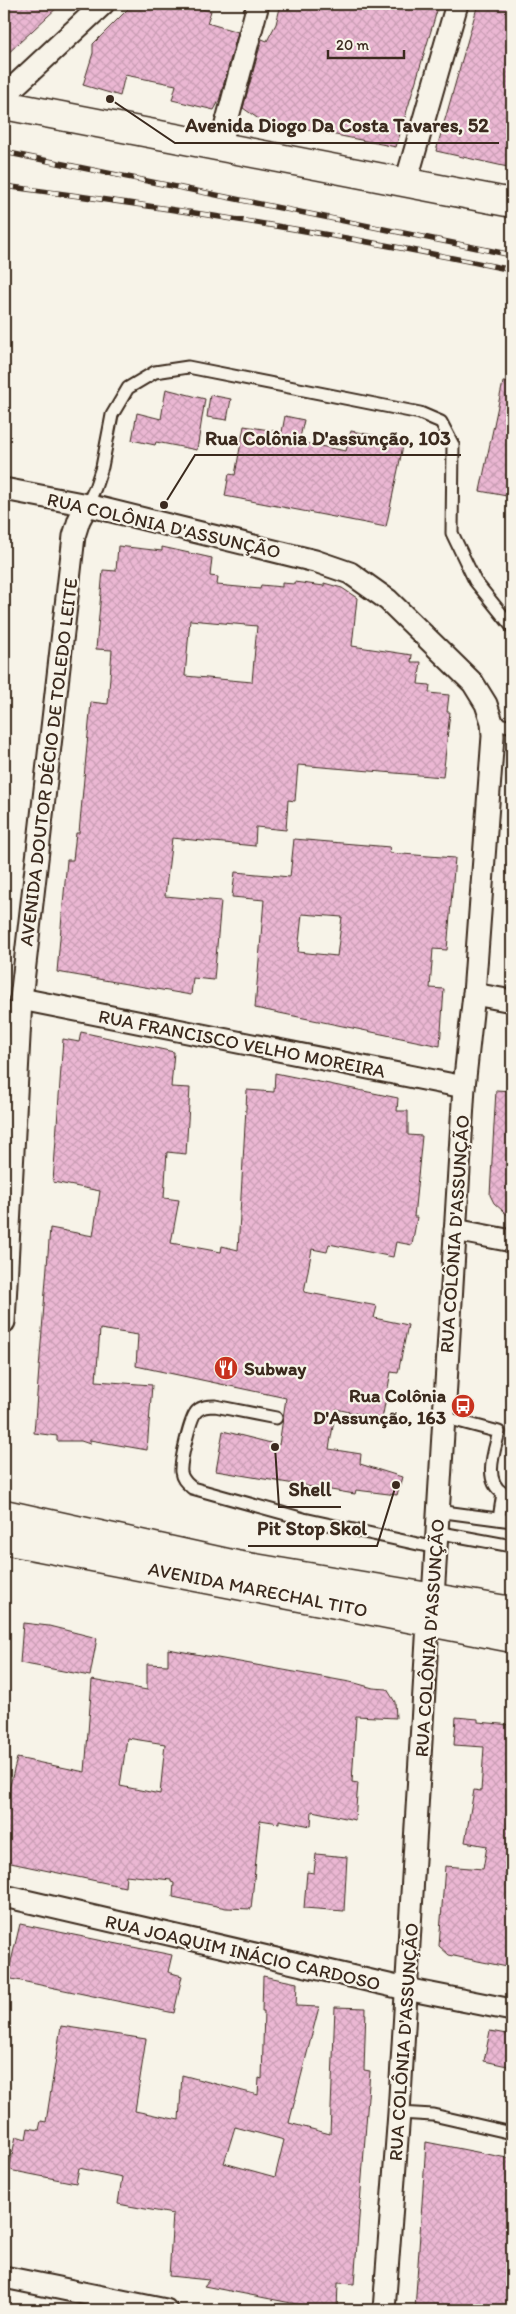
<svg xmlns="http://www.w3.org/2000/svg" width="516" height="2314" font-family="Itim,sans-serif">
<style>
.building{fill:url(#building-cross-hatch);stroke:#3b2a1e;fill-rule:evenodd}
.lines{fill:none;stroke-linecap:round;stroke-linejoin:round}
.service-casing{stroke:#3b2a1e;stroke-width:15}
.minor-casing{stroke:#3b2a1e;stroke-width:25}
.tertiary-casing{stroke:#3b2a1e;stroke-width:31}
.primary-casing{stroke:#3b2a1e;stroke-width:31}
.service{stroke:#f7f3e8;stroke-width:11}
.minor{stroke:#f7f3e8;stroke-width:21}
.tertiary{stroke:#f7f3e8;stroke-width:28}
.primary{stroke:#f7f3e8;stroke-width:28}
.rail-casing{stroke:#3b2a1e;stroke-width:5.5}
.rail{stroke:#f7f3e8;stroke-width:4;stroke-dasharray:11;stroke-linecap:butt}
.labels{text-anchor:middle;stroke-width:4.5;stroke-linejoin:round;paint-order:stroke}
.street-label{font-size:19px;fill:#3b2a1e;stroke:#f7f3e8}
.poi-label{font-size:19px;font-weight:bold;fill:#3b2a1e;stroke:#f7f3e8;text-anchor:start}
.leader{fill:none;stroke:#3b2a1e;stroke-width:2}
.callout-dot{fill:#3b2a1e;stroke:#f7f3e8;stroke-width:2}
.callout-label{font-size:20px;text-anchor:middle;font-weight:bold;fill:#3b2a1e;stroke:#f7f3e8;stroke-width:4.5;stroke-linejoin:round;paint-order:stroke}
</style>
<defs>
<pattern id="building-cross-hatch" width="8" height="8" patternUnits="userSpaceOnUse" patternTransform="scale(1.25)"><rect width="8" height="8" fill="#ebb7d3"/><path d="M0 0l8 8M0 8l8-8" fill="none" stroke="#ca9eb5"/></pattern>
</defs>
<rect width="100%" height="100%" fill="#f7f3e8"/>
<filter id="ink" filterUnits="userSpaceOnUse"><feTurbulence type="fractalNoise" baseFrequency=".02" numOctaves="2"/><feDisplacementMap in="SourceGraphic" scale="10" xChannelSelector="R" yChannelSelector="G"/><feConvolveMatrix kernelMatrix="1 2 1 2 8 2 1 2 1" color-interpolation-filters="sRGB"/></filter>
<g filter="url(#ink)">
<g class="building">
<path d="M4 4H61L4 57Z"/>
<path d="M133 4H175L211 11 207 23 238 32 219 101 214 110 172 100 176 85 125 75 120 96 83 85 93 53V44Z"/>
<path d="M281 4H439L396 147 260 120 243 108 262 39 267 41 276 24Z"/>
<path d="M478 4H512V168L436 151Z"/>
<path d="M503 382H512V497L480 491Z"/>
<path d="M166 389 205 399 197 450 156 442 155 445 132 440 137 413 161 419Z"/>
<path d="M210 395 231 399 227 420 207 417Z"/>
<path d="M285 416 304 420 299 442 346 451 351 431 404 441 386 527 225 496 229 474 235 475 244 426 282 432Z"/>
<path d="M118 546 162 551V547L212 558 210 576 218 577 217 585 260 589 261 585 282 587V583L294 584V582L324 586V583L342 588 357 598 352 646 412 655 411 662H421L418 684 430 685 429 693 449 695 447 712H450L443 777 298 765 295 801 288 800 286 830 256 827 255 846 172 838 165 896 221 901 214 980 193 978 191 995 57 972 67 860H73L76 833H79L91 702 108 704 112 650 96 649 103 570 116 571ZM190 620 257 626 252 682 185 676Z"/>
<path d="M294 839 390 847 389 853 455 858 447 950 433 949 430 988 444 989 440 1046 255 1008 264 900 232 897 235 872 290 877ZM302 914 342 917 337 956 298 952Z"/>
<path d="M81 1032 174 1052 171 1087 190 1088 186 1154 167 1152 164 1198 179 1200 171 1243 221 1252 222 1246 238 1250 247 1090 274 1092 275 1073 398 1098 397 1111H408V1135L422 1136 414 1217H417L412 1245 396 1242 393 1257 329 1244 327 1252 312 1249 304 1292 377 1306 374 1318 408 1325 398 1373 391 1372 382 1419 336 1409 329 1449 361 1454 360 1464 402 1477 397 1495 356 1490 355 1494 216 1471 223 1431 279 1445 286 1398 136 1366 138 1335 100 1329 96 1381 152 1385 147 1450 90 1440V1444L81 1441H57V1436L34 1433 50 1228 93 1236 100 1191 53 1182 63 1039 79 1042Z"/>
<path d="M496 1090 512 1091V1219L494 1203 490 1195Z"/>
<path d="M23 1623 49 1626 97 1638 90 1676 20 1663Z"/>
<path d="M168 1649 355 1683 373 1688 387 1689 395 1702 396 1718 356 1716 352 1782 358 1783 355 1820 312 1811 311 1826 279 1820V1823L260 1820 251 1909 226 1908 173 1897 174 1883 171 1882V1880L126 1875 125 1887 6 1862 7 1850H4V1796L7 1797 17 1758 85 1772 92 1680 147 1690V1664L168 1665ZM127 1738 165 1744 160 1794 120 1786Z"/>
<path d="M456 1717 478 1719V1722L512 1725V1839L506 1875 512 1876V1968L449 1955 439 1946 445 1866 483 1869 487 1846 465 1842 474 1790 481 1791 484 1747 454 1745Z"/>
<path d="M316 1854 347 1857 344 1911 304 1908 307 1872 314 1873Z"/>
<path d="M20 1924 172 1955 168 1972 182 1976 174 2013 7 1978Z"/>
<path d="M263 1976 297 1983 296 2006 319 2007 289 2123 330 2134 335 2007 366 2008 364 2070 370 2071 354 2284 338 2283 337 2310H327L204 2286 209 2280 169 2276 173 2214 118 2204 122 2177 79 2168 76 2183 9 2170 16 2136 26 2139 28 2128 39 2130 41 2121 46 2122 61 2026 146 2039 135 2111 179 2120 182 2075 258 2095 259 2078 262 2079 264 2011H262ZM235 2127 284 2140 275 2177 224 2163Z"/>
<path d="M490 2031 512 2035V2067L484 2061Z"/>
<path d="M426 2142 512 2159V2310H415Z"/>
</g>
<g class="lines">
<g class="service-casing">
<g id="service">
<path d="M87 505 95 488 102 467 112 415 128 388 155 372 188 367 420 413 441 422 453 445 452 533 475 581 512 627"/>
<path d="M492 722 512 727"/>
<path d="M443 1417 499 1432C494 1452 483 1481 503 1493L499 1519"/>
<path d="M276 1418 215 1406C209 1406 202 1406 197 1411 190 1417 180 1463 181 1472 182 1480 187 1483 192 1488L304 1519 436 1548"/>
<path d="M437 1511 512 1521"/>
<path d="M436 1532 512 1546"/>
<path d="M399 2113 433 2115 512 2133"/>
</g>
</g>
<g class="minor-casing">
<g id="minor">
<path d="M4 96 103 4"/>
<path d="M220 147 258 4"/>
<path d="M406 182 457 4"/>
<path d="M4 489 87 505 315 561 350 573 388 600 473 683 486 704 492 722 493 736 474 994 464 1087 433 1598 428 1623 399 2113 384 2310"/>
<path d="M474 994 512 1001"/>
<path d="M21 999 464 1087"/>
<path d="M455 1230 512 1241"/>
<path d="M4 1322 21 999 74 536 79 520 87 505"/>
<path d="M4 1896 406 1989 512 2010"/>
<path d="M4 2277 166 2310"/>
</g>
</g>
<g class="tertiary-casing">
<path id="tertiary" d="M4 105 512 203"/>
</g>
<g class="primary-casing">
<g id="primary">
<path d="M4 1514 236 1565 512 1611"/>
<path d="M4 1540 512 1638"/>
</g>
</g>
<use href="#service" class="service"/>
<use href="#minor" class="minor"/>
<use href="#tertiary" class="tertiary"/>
<use href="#primary" class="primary"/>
<g class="rail-casing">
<g id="rail">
<path d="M4 152 512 255"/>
<path d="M4 186C174 208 344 235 512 270"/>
</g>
</g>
<use href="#rail" class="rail"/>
</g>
</g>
<defs>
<g id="restaurant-disc" transform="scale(1.25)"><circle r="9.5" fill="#c8321e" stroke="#f7f3e8"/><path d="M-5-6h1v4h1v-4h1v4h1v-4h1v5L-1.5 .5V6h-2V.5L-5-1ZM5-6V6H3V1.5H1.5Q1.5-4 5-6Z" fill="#fff"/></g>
<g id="bus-disc" transform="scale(1.25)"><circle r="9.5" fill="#c8321e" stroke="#f7f3e8"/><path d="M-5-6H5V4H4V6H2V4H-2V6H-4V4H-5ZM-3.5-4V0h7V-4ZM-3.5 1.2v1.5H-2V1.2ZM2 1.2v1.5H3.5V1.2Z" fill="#fff"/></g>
</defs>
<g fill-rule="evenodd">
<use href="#restaurant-disc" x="226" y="1368"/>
<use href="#bus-disc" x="463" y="1406"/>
</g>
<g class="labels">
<g class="street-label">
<text transform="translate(164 525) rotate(13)" y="7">RUA COLÔNIA D'ASSUNÇÃO</text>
<text transform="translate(48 762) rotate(-83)" y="7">AVENIDA DOUTOR DÉCIO DE TOLEDO LEITE</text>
<text transform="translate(242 1043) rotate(11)" y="7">RUA FRANCISCO VELHO MOREIRA</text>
<text transform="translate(454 1234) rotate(-86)" y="7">RUA COLÔNIA D'ASSUNÇÃO</text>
<text transform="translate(258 1589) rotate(11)" y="7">AVENIDA MARECHAL TITO</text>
<text transform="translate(429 1638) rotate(-86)" y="7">RUA COLÔNIA D'ASSUNÇÃO</text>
<text transform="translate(243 1952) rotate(13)" y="7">RUA JOAQUIM INÁCIO CARDOSO</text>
<text transform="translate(403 2042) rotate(-86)" y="7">RUA COLÔNIA D'ASSUNÇÃO</text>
</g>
<g class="poi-label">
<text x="244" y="1375">Subway</text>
<text x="446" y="1402" text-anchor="end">Rua Colônia<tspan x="446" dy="22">D'Assunção, 163</tspan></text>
</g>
</g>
<path class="leader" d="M110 99L175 143H499M164 505L195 455H461M275 1447L279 1507H341M396 1485L377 1546H248"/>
<g class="callout-dot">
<circle cx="110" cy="99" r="5"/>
<circle cx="164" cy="505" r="5"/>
<circle cx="275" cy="1447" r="5"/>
<circle cx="396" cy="1485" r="5"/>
</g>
<g class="callout-label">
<text x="337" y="132">Avenida Diogo Da Costa Tavares, 52</text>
<text x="328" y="445">Rua Colônia D'assunção, 103</text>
<text x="310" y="1496">Shell</text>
<text x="312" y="1535">Pit Stop Skol</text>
</g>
<rect width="516" height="2314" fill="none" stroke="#f7f3e8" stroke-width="20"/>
<rect x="10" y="10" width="496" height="2294" fill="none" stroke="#3b2a1e" stroke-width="2" filter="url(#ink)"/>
<path d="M328 50v8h76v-8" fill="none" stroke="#3b2a1e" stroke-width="2.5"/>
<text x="336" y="50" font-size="15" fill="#3b2a1e" stroke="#f7f3e8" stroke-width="4" paint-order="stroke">20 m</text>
</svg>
